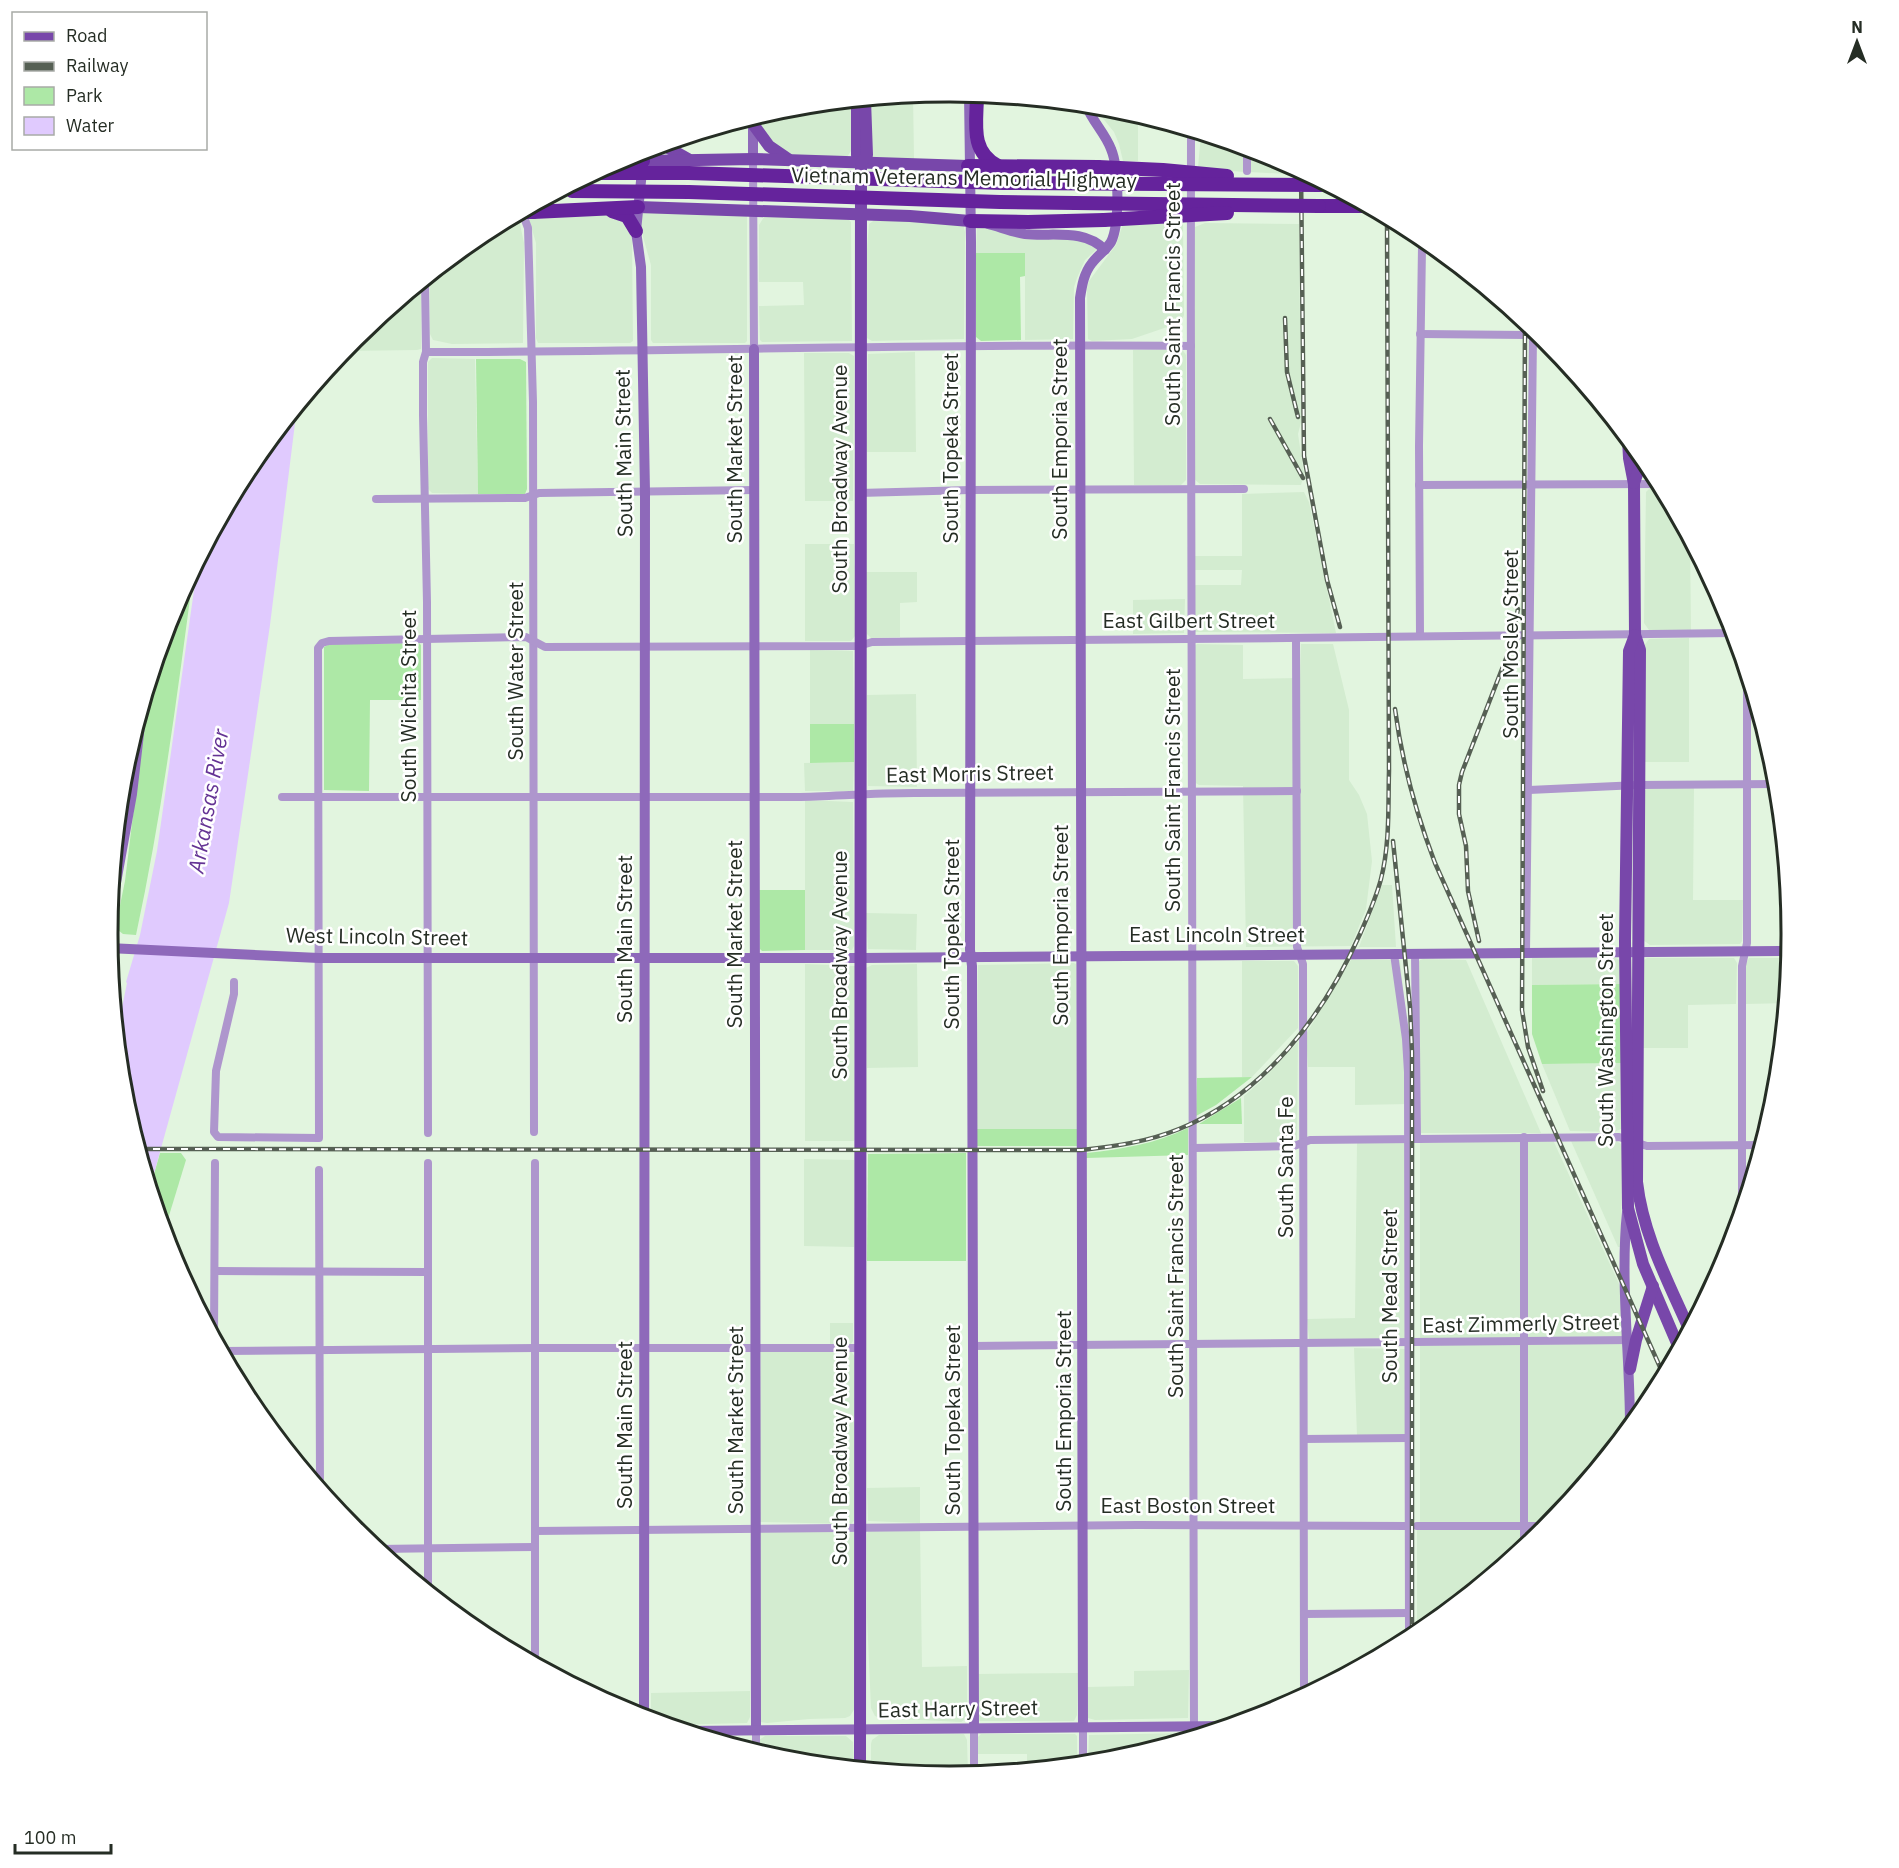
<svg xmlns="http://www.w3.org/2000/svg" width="1899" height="1868" font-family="'IBM Plex Sans',sans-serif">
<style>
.built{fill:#d3ecd0}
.green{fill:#ade8a6}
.water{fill:#e0cafe}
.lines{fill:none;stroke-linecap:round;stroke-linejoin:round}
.street{stroke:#ae96cd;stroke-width:8}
.secondary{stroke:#8e69ba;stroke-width:10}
.primary{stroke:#7847aa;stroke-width:12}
.highway{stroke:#65239c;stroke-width:14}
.rail-casing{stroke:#566054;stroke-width:4.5}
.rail{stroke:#fff;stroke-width:2;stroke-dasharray:7;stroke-linecap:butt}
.highway-bridge{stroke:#65239c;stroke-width:14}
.labels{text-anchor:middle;stroke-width:5;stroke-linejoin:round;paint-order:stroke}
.street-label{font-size:21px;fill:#252d24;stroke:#fff}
.water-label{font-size:22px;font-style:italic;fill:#643394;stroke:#fff}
.rim{fill:none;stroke:#252d24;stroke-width:3}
</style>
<rect width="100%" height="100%" fill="#e2f5df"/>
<g class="built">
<path d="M913 95 914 159 874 158 872 156 869 99Z"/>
<path d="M851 101V151L847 157 792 155 772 144 761 127 758 116 785 108Z"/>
<path d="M1093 106 1114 108 1138 115V161H1123L1119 144 1114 132Z"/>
<path d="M1201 134 1243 147 1244 172 1198 168Z"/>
<path d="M1249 149 1272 156 1307 175 1249 172Z"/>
<path d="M640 212 746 215 747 217V341L745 343H653L651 340V265L640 226Z"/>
<path d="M614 214 626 223 632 237 633 341 630 343H538L536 338V243L531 226 527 216Z"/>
<path d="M514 216H517L520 224 524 243 523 343 452 344 433 340 430 334V276L482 233Z"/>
<path d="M764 217 848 219 851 222 852 341 762 342 760 340 759 306 804 305 803 282H759V225Z"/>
<path d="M876 219 963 224 965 232 964 339 872 341 867 338 866 262 869 224Z"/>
<path d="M1183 221 1184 315 1182 320 1179 323 1132 339 1092 341 1088 339 1087 289 1089 281 1116 245 1123 224Z"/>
<path d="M1205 223 1299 224 1301 422 1298 434 1304 474 1301 485 1200 484 1194 479V231L1195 227Z"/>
<path d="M977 226 1087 241 1098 248 1085 260 1077 278 1074 287 1073 339 1025 340V253H976Z"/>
<path d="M421 283V349L417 350 344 351 354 338Z"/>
<path d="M1182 349 1186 355V480L1181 485H1134L1133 350Z"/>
<path d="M915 352 916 452H867L868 354Z"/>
<path d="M804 353H849L854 356 853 501H805Z"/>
<path d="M432 358 475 359 478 494 432 493 428 489V362Z"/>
<path d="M1650 488H1662L1690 540 1691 630H1649L1644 623 1646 492Z"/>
<path d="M1304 492 1309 502 1336 633 1194 632V585H1241L1242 570H1194V556H1242V494Z"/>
<path d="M805 544H854L855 636 851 641H805Z"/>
<path d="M866 572H917V602L900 603V637L871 638 867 634Z"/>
<path d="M1185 599 1184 633 1133 634V600Z"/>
<path d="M1689 638V762H1642L1644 646 1649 639Z"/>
<path d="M1197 644 1243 645V679L1300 678 1301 644H1333L1349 710V780L1359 795 1367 814 1372 861 1366 909 1351 946 1246 947 1243 786 1199 785 1194 782V646Z"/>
<path d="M810 650 853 651 854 724H810Z"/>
<path d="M916 694 917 787 868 786 867 695Z"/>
<path d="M854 762 853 791H805L804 763Z"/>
<path d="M1650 787 1694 788 1693 900H1743L1742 941 1740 944 1650 945 1643 940 1645 790Z"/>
<path d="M805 800 853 802 854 946 852 950H805Z"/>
<path d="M1382 885H1392L1396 947H1359Z"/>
<path d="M866 913 917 914 916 950 868 949Z"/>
<path d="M1614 957 1621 961 1622 984 1532 985V958Z"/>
<path d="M1647 958H1734L1737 963 1736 1004 1688 1005V1048H1642L1644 960Z"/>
<path d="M1749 958H1790L1785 1003 1745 1004V966Z"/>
<path d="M1423 959 1466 960 1541 1133H1421L1418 963 1420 960Z"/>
<path d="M1351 960H1400L1409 1042 1410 1104 1355 1105V1067H1308L1306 1034Z"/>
<path d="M1242 961H1294L1298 966V1028L1252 1077H1242Z"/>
<path d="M1074 963 1076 964 1077 1129H977L978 965Z"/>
<path d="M805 964 855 966 854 1141H805Z"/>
<path d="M917 964 918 1067 867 1068 866 968 872 965Z"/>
<path d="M1298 1042 1297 1139 1294 1142H1244V1096L1261 1081Z"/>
<path d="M1621 1063V1129L1614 1132 1570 1131 1542 1064Z"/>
<path d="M1553 1140 1620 1286 1627 1369 1626 1431 1545 1530 1417 1635V1531L1420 1522V1143Z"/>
<path d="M1615 1140 1621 1144 1622 1147 1621 1247H1618L1571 1141Z"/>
<path d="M1405 1142V1339H1309L1307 1319 1355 1318 1357 1143Z"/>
<path d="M804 1159 854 1160V1247L804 1246Z"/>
<path d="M830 1323H853V1341L851 1344H830Z"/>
<path d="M1354 1348 1405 1349V1436H1357Z"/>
<path d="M851 1351 855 1357V1520L851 1524 759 1522 761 1352Z"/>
<path d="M920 1487V1523L868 1521 867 1488Z"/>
<path d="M920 1530 922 1667 967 1666V1718L961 1722 880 1718 875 1716 871 1708 867 1617V1534L868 1531Z"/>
<path d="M764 1531H852L855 1533V1708L850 1716 845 1718 809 1719 767 1723 760 1722V1533Z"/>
<path d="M1189 1670 1188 1718 1095 1720 1088 1718 1087 1687 1134 1686V1671Z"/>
<path d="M1078 1673 1077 1715 1074 1721H978L977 1674Z"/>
<path d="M750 1691V1717L747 1723 667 1725 651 1720V1693Z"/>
<path d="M1185 1733 1189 1738 1114 1760 1088 1763 1089 1735Z"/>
<path d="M964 1734 967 1740 968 1775 949 1776 871 1769V1744L872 1740 879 1735Z"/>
<path d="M981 1734H1075L1077 1736V1764L1027 1769V1754H977V1738Z"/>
<path d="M765 1736H846L853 1742 854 1767 785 1760 759 1752V1740Z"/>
</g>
<g class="green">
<path d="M976 253H1025V276L1020 277 1021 340 981 341 976 337Z"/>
<path d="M476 359H520L526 362 527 489 525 494H478Z"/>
<path d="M194 568C178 691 162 814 136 935L123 934 118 930 117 920 125 881 149 684 171 611Z"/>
<path d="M419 643 421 645V700H370L369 791 324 790V647L330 644Z"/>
<path d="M810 724H854V762L810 763Z"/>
<path d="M759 890H805V950L762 951 760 949Z"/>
<path d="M1622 984 1621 1063 1542 1064 1532 1034V985Z"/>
<path d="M1252 1077 1216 1105 1196 1116 1197 1078Z"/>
<path d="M1241 1098 1242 1124H1199Z"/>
<path d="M1188 1128V1155L1086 1158 1087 1153C1122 1149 1155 1144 1188 1128Z"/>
<rect x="977" y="1129" width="100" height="17"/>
<path d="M160 1153H181L186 1160 164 1232 150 1188Z"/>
<path d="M966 1153V1261H867L868 1154Z"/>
</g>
<path class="water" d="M297 407 270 625 229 903 150 1188 123 1098 117 1032 127 983 126 982 140 935 157 851 198 562 249 466Z"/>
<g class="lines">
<g class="street">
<path d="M940 92H957"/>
<path d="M1191 131C1190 666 1194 1201 1194 1736"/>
<path d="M1247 148V171"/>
<path d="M753 159 754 349"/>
<path d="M522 212 528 228 533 402 534 1132"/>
<path d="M425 280 426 352 423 362V415L427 602 428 1133"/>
<path d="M1420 334 1541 335"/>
<path d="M426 352C681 352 936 343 1191 346"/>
<path d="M1419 485 1660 484"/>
<path d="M859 493 970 490 1244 489"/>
<path d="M376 499 525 498 539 493 755 490"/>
<path d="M1420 636 1419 446 1422 247"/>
<path d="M1296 639 1297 947 1303 964 1304 1695"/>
<path d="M1529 790 1638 785 1777 784"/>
<path d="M282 797H796C836 796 874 793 914 793L1297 791"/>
<path d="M1415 953 1417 1138"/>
<path d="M1526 953 1533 335"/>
<path d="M1394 954 1406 1039 1408 1072 1409 1639"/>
<path d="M234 982V994L216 1071 214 1132 218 1137 319 1138 318 648 322 643 329 641 526 637 545 647 859 646 872 642C1159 638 1447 638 1734 633"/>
<path d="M1194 1148 1294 1146 1310 1140 1619 1137 1647 1146 1762 1145"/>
<path d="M428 1163V1590"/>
<path d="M535 1163V1663"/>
<path d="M319 1170 320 1488"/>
<path d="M1742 1209V966L1747 943V676"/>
<path d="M215 1271 427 1272"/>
<path d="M214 1337 215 1163"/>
<path d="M973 1346 1632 1340"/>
<path d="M222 1351 536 1348H860"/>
<path d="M1304 1439 1408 1438"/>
<path d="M1417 1526H1548"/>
<path d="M535 1531 1137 1525 1409 1526"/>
<path d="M1524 1547V1137"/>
<path d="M377 1549 535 1547"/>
<path d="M1304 1614 1409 1613"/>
<path d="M1083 1727V1763"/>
<path d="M756 1730V1751"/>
<path d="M974 1774V1728"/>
</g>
<g class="secondary">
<path d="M969 93 971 242 970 950 972 966 974 1728"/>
<path d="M639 152 643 161 636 231 641 267 645 492 644 1718"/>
<path d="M753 159V117"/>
<path d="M643 161 649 154V149"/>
<path d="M988 224C1000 227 1012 232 1025 234 1052 237 1084 228 1105 250"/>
<path d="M754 349 756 1730"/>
<path d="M108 927 132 794 142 708"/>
<path d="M108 948 319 958H861L1790 951"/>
<path d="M1627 1212C1620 1283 1630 1355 1630 1426"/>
<path d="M1083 1727 1080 298C1082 285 1084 273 1092 263 1098 255 1106 250 1111 242 1120 224 1119 168 1111 149 1105 133 1092 121 1086 105"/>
<path d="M689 1731 1228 1726"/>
</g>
<g class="primary">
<path d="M857 101V155L861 163 860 1768"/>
<path d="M753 124 769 146 788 159"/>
<path d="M663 145 688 159"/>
<path d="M643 161 753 159 968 166"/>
<path d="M861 163 867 155 865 100"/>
<path d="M638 207 910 216 970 221"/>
<path d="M1628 439 1629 458 1634 484 1635 635 1640 650 1637 1182C1643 1235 1668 1281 1689 1329"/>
<path d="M1634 483 1641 463V455"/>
<path d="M1635 635 1629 651 1625 941 1628 1208 1643 1264 1679 1348"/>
<path d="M1630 1369 1636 1340 1653 1286"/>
</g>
<g class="highway">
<path d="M977 94C977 122 969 151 998 166"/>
<path d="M620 159 643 161"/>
<path d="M968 166 1098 167"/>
<path d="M1319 206H1366"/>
<path d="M612 211 627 216 636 231"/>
<path d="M533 212 638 207"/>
<path d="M970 221 1028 222 1104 220"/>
</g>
<g class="rail-casing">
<g id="rail">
<path d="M1301 171 1304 456 1327 580 1340 627"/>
<path d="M1285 318 1287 372 1298 417"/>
<path d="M1525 322 1522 1010 1528 1047 1543 1091"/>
<path d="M1270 419 1303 478"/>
<path d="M1395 709C1402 763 1416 813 1435 863L1664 1376"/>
<path d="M1393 841 1410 1007 1412 1052V1638"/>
<path d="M1479 941 1468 891 1466 846 1459 814V785L1462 772 1509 651 1518 609"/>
<path d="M139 1149 1082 1150C1116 1146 1147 1142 1179 1129 1264 1095 1324 1015 1360 934 1368 916 1376 898 1381 879 1390 843 1388 807 1389 771L1387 217"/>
</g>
</g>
<use href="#rail" class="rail"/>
<g class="highway-bridge">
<path d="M1098 167 1163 170 1227 176"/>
<path d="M596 173H689L1003 183 1321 185"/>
<path d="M572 191 689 192 1000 202 1319 206"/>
<path d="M522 212H533"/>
<path d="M1104 220 1227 213"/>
</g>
</g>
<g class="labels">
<g class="street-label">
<text transform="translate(964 178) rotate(1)" y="7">Vietnam Veterans Memorial Highway</text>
<text transform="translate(1173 304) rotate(-90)" y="7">South Saint Francis Street</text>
<text transform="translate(1060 439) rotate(-90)" y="7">South Emporia Street</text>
<text transform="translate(951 448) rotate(-90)" y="7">South Topeka Street</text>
<text transform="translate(735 449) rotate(-90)" y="7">South Market Street</text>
<text transform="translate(624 453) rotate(-91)" y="7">South Main Street</text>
<text transform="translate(840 479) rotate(-90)" y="7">South Broadway Avenue</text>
<text x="1189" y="628">East Gilbert Street</text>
<text transform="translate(1511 644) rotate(-90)" y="7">South Mosley Street</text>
<text transform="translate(516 671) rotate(-90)" y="7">South Water Street</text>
<text transform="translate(409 706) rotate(-90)" y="7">South Wichita Street</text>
<text transform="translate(970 774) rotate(-1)" y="7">East Morris Street</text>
<text transform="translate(1173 790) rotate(-90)" y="7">South Saint Francis Street</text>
<text transform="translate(1061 925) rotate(-90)" y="7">South Emporia Street</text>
<text transform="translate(735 934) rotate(-90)" y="7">South Market Street</text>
<text transform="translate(952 934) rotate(-90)" y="7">South Topeka Street</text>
<text x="1217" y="942">East Lincoln Street</text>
<text transform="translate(377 937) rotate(1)" y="7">West Lincoln Street</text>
<text transform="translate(625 939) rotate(-90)" y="7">South Main Street</text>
<text transform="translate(840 965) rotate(-90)" y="7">South Broadway Avenue</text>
<text transform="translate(1606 1030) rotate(-90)" y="7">South Washington Street</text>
<text transform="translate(1286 1167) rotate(-90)" y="7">South Santa Fe</text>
<text transform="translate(1176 1276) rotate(-90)" y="7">South Saint Francis Street</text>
<text transform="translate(1390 1296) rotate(-90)" y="7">South Mead Street</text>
<text transform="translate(1521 1324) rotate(-1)" y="7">East Zimmerly Street</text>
<text transform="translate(1064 1411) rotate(-90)" y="7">South Emporia Street</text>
<text transform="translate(736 1420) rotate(-90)" y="7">South Market Street</text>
<text transform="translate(953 1420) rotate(-90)" y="7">South Topeka Street</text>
<text transform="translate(625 1425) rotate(-90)" y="7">South Main Street</text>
<text transform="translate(840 1451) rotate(-90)" y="7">South Broadway Avenue</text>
<text x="1188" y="1513">East Boston Street</text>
<text transform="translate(958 1709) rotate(-1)" y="7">East Harry Street</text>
</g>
<g class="water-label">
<text transform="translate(208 801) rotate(-80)" y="8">Arkansas River</text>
</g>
</g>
<path d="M0 0H1899V1868H0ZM949 102H950A831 831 0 0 1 1781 933V935A831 831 0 0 1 950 1766H949A831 831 0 0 1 118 935V933A831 831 0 0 1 949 102Z" fill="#fff" fill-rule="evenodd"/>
<path class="rim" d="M949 102H950A831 831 0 0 1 1781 933V935A831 831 0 0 1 950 1766H949A831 831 0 0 1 118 935V933A831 831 0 0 1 949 102Z"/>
<rect x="12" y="12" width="195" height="138" fill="#ffffff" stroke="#a8aba7" stroke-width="1.5"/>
<rect x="24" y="32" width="30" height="9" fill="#7847aa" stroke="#a8aba7" stroke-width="1.5"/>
<text x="66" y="42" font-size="18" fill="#252d24">Road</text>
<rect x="24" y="62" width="30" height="9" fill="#566054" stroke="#a8aba7" stroke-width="1.5"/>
<text x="66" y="72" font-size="18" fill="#252d24">Railway</text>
<rect x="24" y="87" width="30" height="18" fill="#ade8a6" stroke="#a8aba7" stroke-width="1.5"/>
<text x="66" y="102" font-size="18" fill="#252d24">Park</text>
<rect x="24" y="117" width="30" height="18" fill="#e0cafe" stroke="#a8aba7" stroke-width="1.5"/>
<text x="66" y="132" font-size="18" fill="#252d24">Water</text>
<g transform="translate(1857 42)" stroke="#ffffff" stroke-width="4.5" paint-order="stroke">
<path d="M0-4.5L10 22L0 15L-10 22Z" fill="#252d24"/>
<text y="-9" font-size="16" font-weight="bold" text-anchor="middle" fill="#252d24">N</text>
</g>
<path d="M15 1844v9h96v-9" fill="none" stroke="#252d24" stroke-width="3"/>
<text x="24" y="1844" font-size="18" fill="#252d24" stroke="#ffffff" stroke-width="4.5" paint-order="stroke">100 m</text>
</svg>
